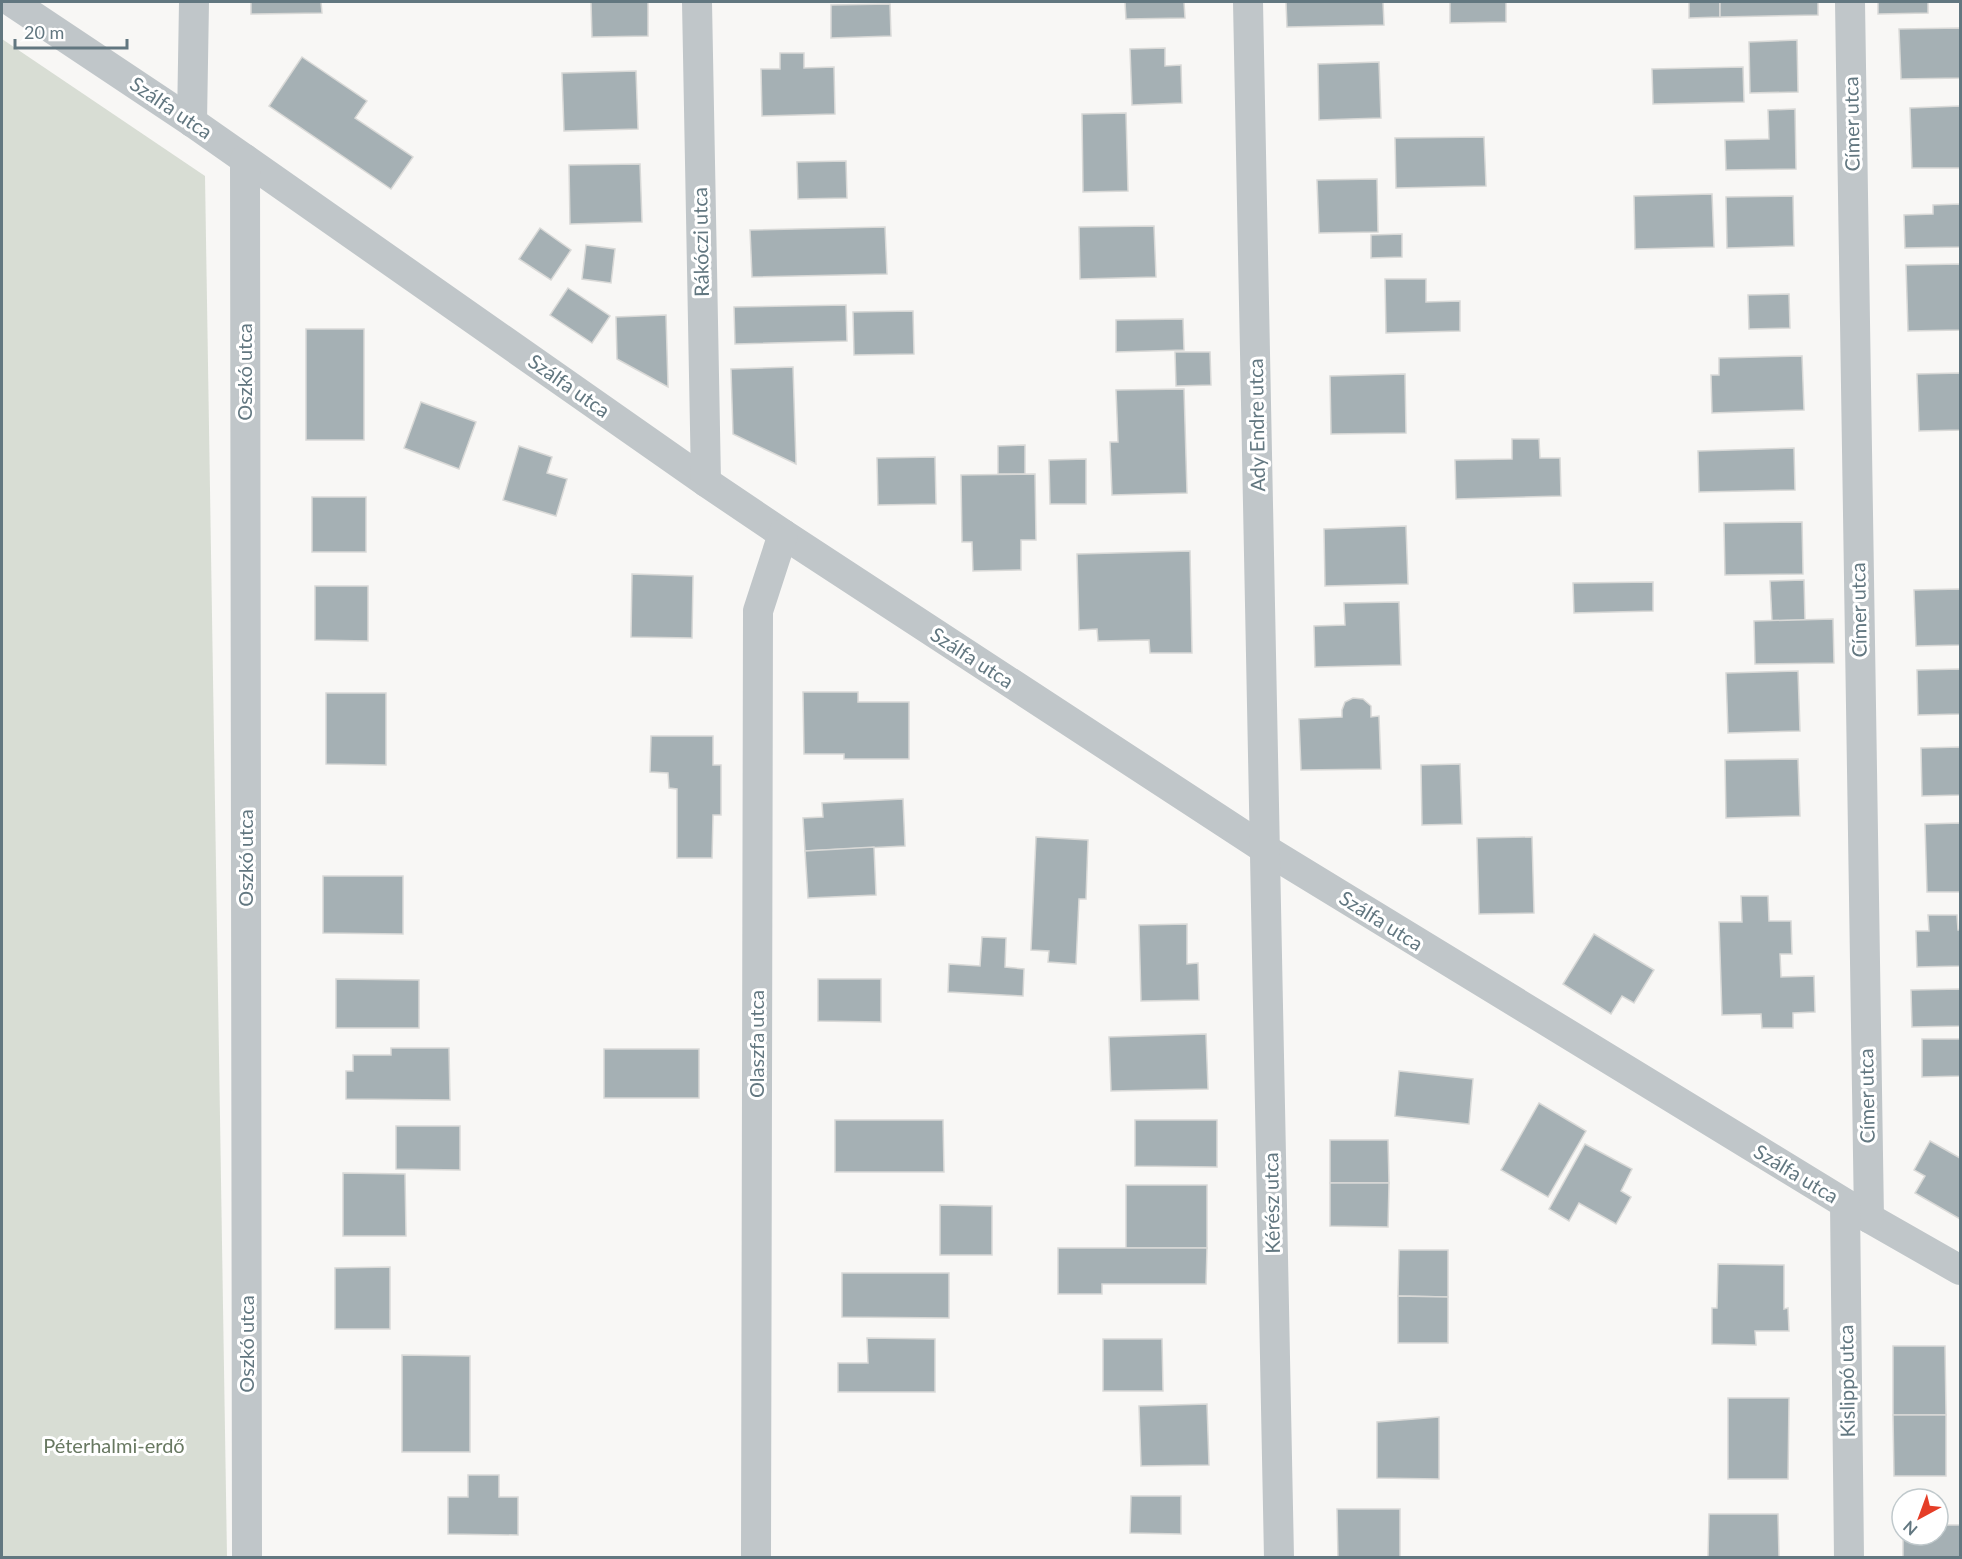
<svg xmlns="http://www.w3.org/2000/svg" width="1962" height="1559" font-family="Lato,sans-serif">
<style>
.green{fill:#d8ddd4}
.building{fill:#a5b0b4;stroke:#d9d9d7;stroke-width:1.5}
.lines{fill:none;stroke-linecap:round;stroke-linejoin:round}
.street{stroke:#c0c6c9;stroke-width:30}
.labels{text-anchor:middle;stroke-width:6;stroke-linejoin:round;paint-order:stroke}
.street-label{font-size:20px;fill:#627780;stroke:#fff}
.park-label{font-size:20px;fill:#687861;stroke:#fff}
</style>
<rect width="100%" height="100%" fill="#f8f7f5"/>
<path class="green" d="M2 39 205 176 227 1557H2Z"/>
<g class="building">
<path d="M251 2H321L322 13 251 14Z"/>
<path d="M591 2H648V36L592 37Z"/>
<path d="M1125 2H1184L1185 18 1126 19Z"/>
<path d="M1286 2H1383L1384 25 1287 27Z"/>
<path d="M1450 2H1506V22L1450 23Z"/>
<path d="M1689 2H1720V17L1689 18Z"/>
<path d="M1720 2H1818V15L1720 17Z"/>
<path d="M1878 2H1928V13L1878 14Z"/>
<path d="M890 4 891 36 831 38V5Z"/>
<path d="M1960 28V78L1901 79 1899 29Z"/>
<path d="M1797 40 1798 92 1750 93 1749 42Z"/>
<path d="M1165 48V66L1181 65 1182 103 1132 105 1130 49Z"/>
<path d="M780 53H804V68L834 67 835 114 762 116 761 69H780Z"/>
<path d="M302 57 367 101 355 118 413 157 391 189 269 106Z"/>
<path d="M1379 62 1381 118 1319 120 1318 64Z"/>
<path d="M1743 67 1744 102 1653 104 1652 69Z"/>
<path d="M636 71 638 129 564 131 562 73Z"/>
<path d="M1960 106V168H1912L1910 108Z"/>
<path d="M1795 109 1796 169 1726 170 1725 140 1769 139 1768 110Z"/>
<path d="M1126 113 1128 191 1083 192 1082 114Z"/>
<path d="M1484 137 1486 186 1396 188 1395 138Z"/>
<path d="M846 161 847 198 798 199 797 162Z"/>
<path d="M640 164 642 222 570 224 569 165Z"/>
<path d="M1377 179 1378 232 1319 233 1317 180Z"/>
<path d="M1712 194 1714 247 1635 249 1634 196Z"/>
<path d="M1793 196 1794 246 1727 248 1726 197Z"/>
<path d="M1960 204V247L1905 248 1904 215 1933 214V205Z"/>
<path d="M1154 226 1156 277 1080 279 1079 227Z"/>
<path d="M885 227 887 274 752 277 750 230Z"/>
<path d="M540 228 571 250 551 280 519 259Z"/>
<path d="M1402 234V257L1371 258V235Z"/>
<path d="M586 245 615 249 611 283 582 279Z"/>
<path d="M1960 264V330L1908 331 1906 265Z"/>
<path d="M1385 279H1426V302L1460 301V331L1386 333Z"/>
<path d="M568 288 610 316 592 343 550 315Z"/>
<path d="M1789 294 1790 328 1749 329 1748 295Z"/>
<path d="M846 305 847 341 735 344 734 307Z"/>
<path d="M913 311 914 354 854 355 853 312Z"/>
<path d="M666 315 668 387 617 359 616 317Z"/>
<path d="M1183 319 1184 350 1116 352V320Z"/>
<rect x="306" y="329" width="58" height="111"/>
<path d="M1175 352H1210L1211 385 1176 386Z"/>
<path d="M1802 356 1804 410 1712 413 1711 375H1719V358Z"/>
<path d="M793 367 796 464 733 434 731 369Z"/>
<path d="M1960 373V430L1919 431 1917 374Z"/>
<path d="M1405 374 1406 433 1331 434 1330 376Z"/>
<path d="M1184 389 1187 493 1112 495 1110 442H1118L1116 390Z"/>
<path d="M421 402 476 422 459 469 404 448Z"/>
<path d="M1512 439H1539L1540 458H1560L1561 496 1456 499 1455 460 1512 459Z"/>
<path d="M1025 445V474H998V446Z"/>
<path d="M519 446 552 457 547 473 567 479 556 516 503 500Z"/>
<path d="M1794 448 1795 490 1699 492 1698 451Z"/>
<path d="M935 457 936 504 878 505 877 458Z"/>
<path d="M1086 459V504H1050L1049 460Z"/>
<path d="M1035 474 1036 540H1021V570L973 571 972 542H962L961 475Z"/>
<rect x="312" y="497" width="54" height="55"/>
<path d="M1802 522 1803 574 1725 575 1724 523Z"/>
<path d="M1406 526 1408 584 1325 586 1324 529Z"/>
<path d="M1190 551 1192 653H1150L1149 640 1098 641 1097 629 1079 630 1077 554Z"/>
<path d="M632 574 693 576 692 638 631 637Z"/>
<path d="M1804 580 1805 620 1772 621 1770 581Z"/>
<path d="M1653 582V611L1574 613 1573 583Z"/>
<path d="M315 586H368V641L315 640Z"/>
<path d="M1960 589V645L1916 646 1914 590Z"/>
<path d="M1399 602 1401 665 1315 667 1314 626 1345 625 1344 603Z"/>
<path d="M1833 619 1834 663 1755 664 1754 621Z"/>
<path d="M1960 669V714L1918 715 1917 670Z"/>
<path d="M1798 671 1800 731 1728 733 1726 673Z"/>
<path d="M803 692H858V702H909V759H844V754H804Z"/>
<path d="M326 693H386V765L326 764Z"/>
<path d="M1353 698 1363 699 1371 706V717L1379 716 1381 769 1301 770 1299 719 1342 717V710L1345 702Z"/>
<path d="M651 736H713V765H721V815H713L712 858H677V789L669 788 668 773 650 772Z"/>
<path d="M1960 747V795L1922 796 1921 748Z"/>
<path d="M1798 759 1800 816 1726 818 1725 760Z"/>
<path d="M1460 764 1462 824 1422 825 1421 765Z"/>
<path d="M903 799 905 846 805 851 803 818 823 817 822 803Z"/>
<path d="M1960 823V892H1927L1925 824Z"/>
<path d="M1036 837 1088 840 1086 899H1079L1076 964 1048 962 1049 951 1031 950Z"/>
<path d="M1532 837 1534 913 1479 914 1477 838Z"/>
<path d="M874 847 876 895 808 898 805 851Z"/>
<path d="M323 876H403V934L323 933Z"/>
<path d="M1741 896H1768L1769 921H1791L1792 954H1780L1781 977 1814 976 1815 1012 1793 1013V1028H1762L1761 1014 1722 1015 1719 922H1742Z"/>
<path d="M1928 915H1957L1958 930H1960V966L1917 967 1916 931H1929Z"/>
<path d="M1187 924V964L1198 963 1199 1000 1141 1001 1139 925Z"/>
<path d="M1594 934 1654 970 1634 1003 1622 996 1611 1014 1563 984Z"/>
<path d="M982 937 1006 938 1005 967 1024 969 1023 996 948 992 949 964 980 966Z"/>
<path d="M336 979 419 980V1028H336Z"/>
<path d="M818 979H881V1022L818 1021Z"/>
<path d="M1960 989V1026L1912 1027 1911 990Z"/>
<path d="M1206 1034 1208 1089 1111 1091 1109 1037Z"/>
<path d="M1922 1039H1960V1076L1922 1077Z"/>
<path d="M391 1048H449L450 1100 346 1099V1071H353V1055H391Z"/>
<rect x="604" y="1049" width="95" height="49"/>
<path d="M1399 1071 1473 1079 1469 1124 1395 1116Z"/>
<path d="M1539 1103 1586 1131 1548 1197 1501 1170Z"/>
<path d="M835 1120H943L944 1172H835Z"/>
<path d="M1135 1120H1217V1167L1135 1166Z"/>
<path d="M396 1126H460V1170L396 1169Z"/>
<path d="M1330 1140H1388L1389 1183H1330Z"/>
<path d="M1930 1141 1960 1158V1219L1915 1193 1925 1176 1914 1170Z"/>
<path d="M1585 1144 1632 1169 1621 1191 1631 1197 1616 1224 1579 1203 1569 1221 1549 1209Z"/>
<path d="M343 1173 405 1174 406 1236H343Z"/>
<path d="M1330 1183H1389L1388 1227 1330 1226Z"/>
<rect x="1126" y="1185" width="81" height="63"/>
<path d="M940 1205 992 1206V1255H940Z"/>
<path d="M1058 1248H1207L1206 1284H1102V1294H1058Z"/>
<path d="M1399 1250H1448V1297L1398 1296Z"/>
<path d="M1718 1264 1784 1265V1309L1788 1308 1789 1331H1755L1756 1345 1712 1344V1308H1717Z"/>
<path d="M390 1267V1329H335V1268Z"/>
<path d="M842 1273H949V1318L842 1317Z"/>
<path d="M1398 1296 1448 1297V1343H1398Z"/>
<path d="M867 1338 935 1339V1392H838V1363H868Z"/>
<path d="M1103 1339H1162L1163 1391H1103Z"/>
<path d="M1893 1346H1945L1946 1415H1893Z"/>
<path d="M402 1355 470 1356V1452H402Z"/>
<path d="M1728 1398H1789L1788 1479H1728Z"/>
<path d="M1207 1404 1209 1465 1141 1466 1139 1406Z"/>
<path d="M1893 1415H1946V1476H1894Z"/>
<path d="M1439 1417V1479L1377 1478V1422Z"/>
<path d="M468 1475H499V1497H518V1535L448 1534V1497H468Z"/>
<path d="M1131 1496H1181V1534L1130 1533Z"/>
<path d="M1337 1509H1400V1558H1338Z"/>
<path d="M1709 1514H1778L1779 1557H1708Z"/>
<path d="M1938 1525H1960V1558H1903V1535H1938Z"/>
<rect x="1700" y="1557" width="69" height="1"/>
</g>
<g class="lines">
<g class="street">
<path d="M12 2 192 122 706 482 783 534 1265 849 1869 1218 1960 1270"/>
<path d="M697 2 706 482"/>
<path d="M1248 2 1279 1558"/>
<path d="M1850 2 1869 1218"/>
<path d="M192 122 194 2"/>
<path d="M245 159 247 1558"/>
<path d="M1845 1204 1849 1558"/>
<path d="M756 1558 758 611 783 534"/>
</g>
</g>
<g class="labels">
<g class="street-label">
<text transform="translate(171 108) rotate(34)" y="7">Szálfa utca</text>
<text transform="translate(1852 124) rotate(-91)" y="7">Címer utca</text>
<text transform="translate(701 242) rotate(-91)" y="7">Rákóczi utca</text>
<text transform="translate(245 372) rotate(-90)" y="7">Oszkó utca</text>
<text transform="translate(569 386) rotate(35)" y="7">Szálfa utca</text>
<text transform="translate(1257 425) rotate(-91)" y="7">Ady Endre utca</text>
<text transform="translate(1859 610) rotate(-91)" y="7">Címer utca</text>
<text transform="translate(972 658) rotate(33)" y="7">Szálfa utca</text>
<text transform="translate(246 858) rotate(-90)" y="7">Oszkó utca</text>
<text transform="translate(1381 921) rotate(32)" y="7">Szálfa utca</text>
<text transform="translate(757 1044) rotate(-90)" y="7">Olaszfa utca</text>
<text transform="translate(1867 1096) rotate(-91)" y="7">Címer utca</text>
<text transform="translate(1796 1174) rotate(31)" y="7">Szálfa utca</text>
<text transform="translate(1272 1203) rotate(-91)" y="7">Kérész utca</text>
<text transform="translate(247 1344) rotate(-90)" y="7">Oszkó utca</text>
<text transform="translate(1847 1381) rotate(-91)" y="7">Kislippó utca</text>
</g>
<g class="park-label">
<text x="114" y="1453">Péterhalmi-erdő</text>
</g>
</g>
<rect width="1962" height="1559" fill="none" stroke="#627780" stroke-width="6"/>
<g transform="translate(1920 1517) rotate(221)"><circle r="28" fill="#ffffff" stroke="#c0c9cc" stroke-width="1.5"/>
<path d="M0-4.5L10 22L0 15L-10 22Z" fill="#e53d27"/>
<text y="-9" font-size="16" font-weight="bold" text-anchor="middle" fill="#627780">N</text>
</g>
<path d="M15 39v9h112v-9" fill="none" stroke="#627780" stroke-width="3"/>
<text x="24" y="39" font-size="18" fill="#627780" stroke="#ffffff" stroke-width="4.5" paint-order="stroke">20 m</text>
</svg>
